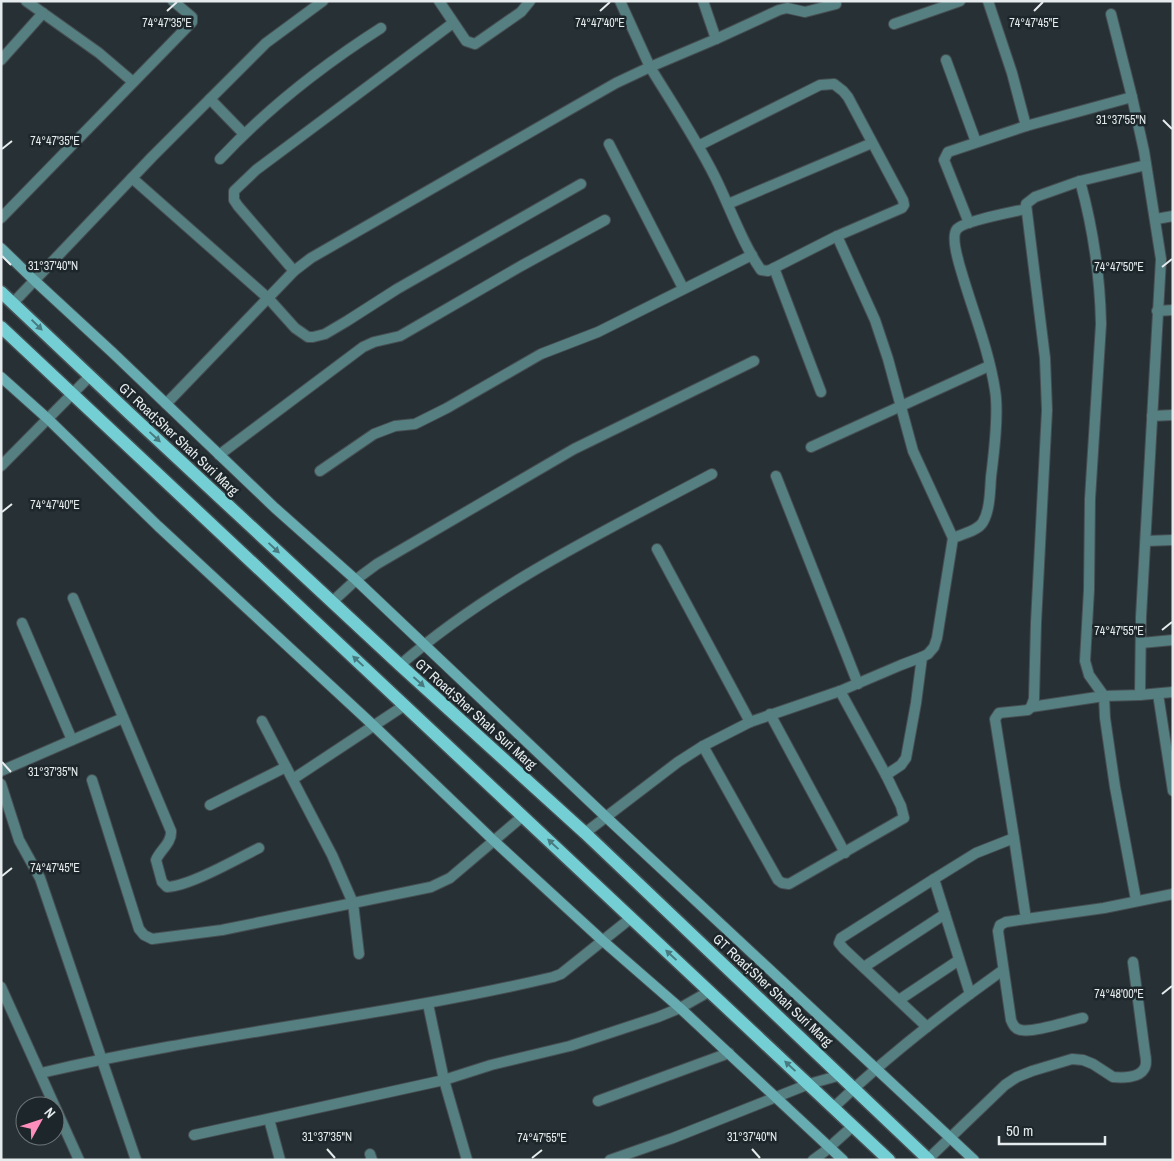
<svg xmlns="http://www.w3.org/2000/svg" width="1174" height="1161" font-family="'Archivo Narrow',sans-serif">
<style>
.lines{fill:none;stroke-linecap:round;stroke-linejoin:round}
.minor-casing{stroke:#464e52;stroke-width:12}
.tertiary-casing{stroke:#464e52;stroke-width:12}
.secondary-casing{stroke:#464e52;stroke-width:12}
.primary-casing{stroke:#464e52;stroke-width:15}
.minor{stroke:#557f81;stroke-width:10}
.tertiary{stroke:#557f81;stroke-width:10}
.secondary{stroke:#67acb1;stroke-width:10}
.primary{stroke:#74cfd5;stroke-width:12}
.oneway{fill:#487a80}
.ticks{fill:none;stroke:#e6ecee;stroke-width:2}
.labels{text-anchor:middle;stroke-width:5;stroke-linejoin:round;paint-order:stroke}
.street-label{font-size:14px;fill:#e6ecee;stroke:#1d262a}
.ticks-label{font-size:12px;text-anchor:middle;fill:#e6ecee;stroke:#1d262a;stroke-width:5;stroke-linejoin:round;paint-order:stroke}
</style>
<rect width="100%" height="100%" fill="#273034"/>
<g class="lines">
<g class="minor-casing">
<g id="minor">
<path d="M26 1 99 53 133 82"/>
<path d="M439 1 466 41 475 44 521 12 530 1"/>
<path d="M703 1 716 39"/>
<path d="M988 1 1012 73 1026 126"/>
<path d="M1111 14 1132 97"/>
<path d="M894 24 960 1"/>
<path d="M1 60 43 13"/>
<path d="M946 60 976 142"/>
<path d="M210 99 244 134"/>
<path d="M609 144 683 288"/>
<path d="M698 146 820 85 834 84 843 91 848 97 903 200 904 205 902 208 837 236 774 268 768 271 761 270C743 245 729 205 715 177 696 139 672 103 650 67L716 39 779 10 787 8 805 12 836 4"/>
<path d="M220 159C267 109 323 65 381 28"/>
<path d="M132 178 269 299 295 328 308 337H313L325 334 347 321 397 289 581 184"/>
<path d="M1080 181C1093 228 1100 275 1101 324L1090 499 1089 590 1085 661 1089 675 1104 696 1105 718 1115 787 1136 900"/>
<path d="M728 204 872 143"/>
<path d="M1 218 192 22V17L173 1"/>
<path d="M1156 219 1173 216"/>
<path d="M969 223 944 160 948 152 1026 126 1132 97 1144 151 1161 259 1141 617 1140 695 1104 696 1031 707"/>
<path d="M774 268 821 392"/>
<path d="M294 271 238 206 234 200V191L256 170 453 23"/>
<path d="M13 303 152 157 266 43 323 1"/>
<path d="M1157 311 1173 310"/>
<path d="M166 404 294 271 311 258 574 107 616 83 650 67 620 1"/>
<path d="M1152 416 1173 415"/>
<path d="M811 447 989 366"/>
<path d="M219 455 363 347 374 342 400 336 521 266 605 220"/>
<path d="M1 466 90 376"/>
<path d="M320 471 374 434 395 426 415 424 447 408 541 354 598 332 752 255"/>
<path d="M776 476 858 684"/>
<path d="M953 538C962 534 978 531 983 522 990 510 990 491 991 477 994 453 999 413 995 390 989 351 974 314 963 277 960 267 950 237 957 229 964 221 1013 212 1026 209"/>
<path d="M1146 541 1173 540"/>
<path d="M657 549 750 722 840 691 901 665 922 657 928 654 934 647 937 638 953 538 913 451 888 359 875 320 837 236"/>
<path d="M73 598 171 831C172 843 160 850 156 860L162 882 167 887C190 886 237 859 259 848"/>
<path d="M332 602 358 578 377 564 574 449 754 361"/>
<path d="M22 623 72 740"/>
<path d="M1141 643 1173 640"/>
<path d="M400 665C492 585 605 531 712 474"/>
<path d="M840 691 886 775"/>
<path d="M1158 694 1173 791"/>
<path d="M1140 695 1173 692"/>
<path d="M770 714 845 853"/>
<path d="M262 721 332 855 353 903 359 954"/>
<path d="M750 722 703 746 778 880 782 883 789 884 904 818 901 806 886 775 901 765 906 758 916 703 922 657"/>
<path d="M1 771 123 718"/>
<path d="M293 779 405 705"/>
<path d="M92 780 139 929 144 935 152 939 222 930 431 887 450 878 523 816"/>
<path d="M1 784 19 840 40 878 136 1160"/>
<path d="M210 805 286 767"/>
<path d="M585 833 678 762 703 746"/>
<path d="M1014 838 995 719 999 713 1028 710 1031 707 1034 699 1036 623 1047 410 1045 358 1026 204 1035 197 1080 181 1146 165"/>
<path d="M934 879 976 853 1014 838 1026 919 1006 922 1000 925 998 931 1011 1020C1013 1025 1015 1029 1021 1030 1034 1033 1068 1021 1083 1018"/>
<path d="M1026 919 1104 908 1173 894"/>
<path d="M864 967 945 914"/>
<path d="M1 987 79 1160"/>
<path d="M899 1000 959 960"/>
<path d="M428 1004 444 1080 467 1160"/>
<path d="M927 1027 844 949 839 943 841 938 934 879 970 994 1003 970"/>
<path d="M41 1073C210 1033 384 1017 553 977L561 974 631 918"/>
<path d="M598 1101 729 1053"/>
<path d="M834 1107C876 1067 923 1029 970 994"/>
<path d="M269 1119 280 1160"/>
<path d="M194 1135 444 1080 491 1065 570 1046 658 1017 680 1008 710 991"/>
<path d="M370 1154 372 1160"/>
<path d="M928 1159 1005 1085 1017 1077 1032 1071 1072 1059 1083 1060 1093 1064 1113 1077C1122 1078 1139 1078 1144 1069 1147 1065 1146 1058 1145 1053L1133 962"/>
<path d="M813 1160 824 1152 853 1126"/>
</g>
</g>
<g class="tertiary-casing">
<path id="tertiary" d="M610 1160 673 1138 809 1084 841 1075"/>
</g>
<g class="secondary-casing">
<g id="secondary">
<path d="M1 248 35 281 113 353 275 508 356 580 606 817 974 1160"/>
<path d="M1 377 48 419 158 526 374 726 493 840 603 941 680 1008 843 1160"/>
</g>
</g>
<g class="primary-casing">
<g id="primary">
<path d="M1 292 130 414 400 665 585 833 929 1160"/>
<path d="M1 327 889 1160"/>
</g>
</g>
<use href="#minor" class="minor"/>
<use href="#tertiary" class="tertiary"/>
<use href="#secondary" class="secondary"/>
<use href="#primary" class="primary"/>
</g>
<defs><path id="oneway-solid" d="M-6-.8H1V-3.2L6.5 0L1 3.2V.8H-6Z" transform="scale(1.25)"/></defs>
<g class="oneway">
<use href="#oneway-solid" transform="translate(37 325) rotate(44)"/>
<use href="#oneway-solid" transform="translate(155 437) rotate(43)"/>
<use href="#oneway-solid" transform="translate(274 548) rotate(43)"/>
<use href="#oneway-solid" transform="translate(358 661) rotate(-137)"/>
<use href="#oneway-solid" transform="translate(419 682) rotate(42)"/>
<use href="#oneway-solid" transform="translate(553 844) rotate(-137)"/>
<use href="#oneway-solid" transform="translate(671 955) rotate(-137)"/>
<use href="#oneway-solid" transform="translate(790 1066) rotate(-137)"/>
</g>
<path class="ticks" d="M167 11 177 2M600 11 610 2M1034 11 1043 2M1163 120 1172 129M2 149 12 141M2 256 11 265M1162 267 1172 259M2 512 12 504M1162 630 1172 622M2 762 11 772M2 876 12 868M1162 994 1172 986M327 1149 335 1158M752 1149 760 1158M532 1158 542 1150"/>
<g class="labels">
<g class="street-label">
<text transform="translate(179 439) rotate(43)" y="5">GT Road;Sher Shah Suri Marg</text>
<text transform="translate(476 714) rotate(42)" y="5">GT Road;Sher Shah Suri Marg</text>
<text transform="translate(773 990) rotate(43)" y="5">GT Road;Sher Shah Suri Marg</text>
</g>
</g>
<g class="ticks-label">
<text x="167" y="27">74°47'35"E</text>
<text x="600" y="27">74°47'40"E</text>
<text x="1034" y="27">74°47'45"E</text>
<text x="1121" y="124">31°37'55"N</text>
<text x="55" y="145">74°47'35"E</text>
<text x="53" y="270">31°37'40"N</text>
<text x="1119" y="271">74°47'50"E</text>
<text x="55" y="509">74°47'40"E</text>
<text x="1119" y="635">74°47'55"E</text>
<text x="53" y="776">31°37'35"N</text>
<text x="55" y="872">74°47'45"E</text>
<text x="1119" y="998">74°48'00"E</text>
<text x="327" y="1141">31°37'35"N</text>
<text x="752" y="1141">31°37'40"N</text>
<text x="542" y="1142">74°47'55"E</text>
</g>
<rect width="1174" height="1161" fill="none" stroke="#e6ecee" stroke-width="5"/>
<g transform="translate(40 1121) rotate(50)"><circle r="24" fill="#1d262a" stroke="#6d7578"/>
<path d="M0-4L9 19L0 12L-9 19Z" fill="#fe8ebb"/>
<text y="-8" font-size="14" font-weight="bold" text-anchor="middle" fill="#e6ecee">N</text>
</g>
<path d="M999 1136v8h106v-8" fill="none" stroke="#e6ecee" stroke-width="2.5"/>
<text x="1006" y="1136" font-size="15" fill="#e6ecee" stroke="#1d262a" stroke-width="4" paint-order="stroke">50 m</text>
</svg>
